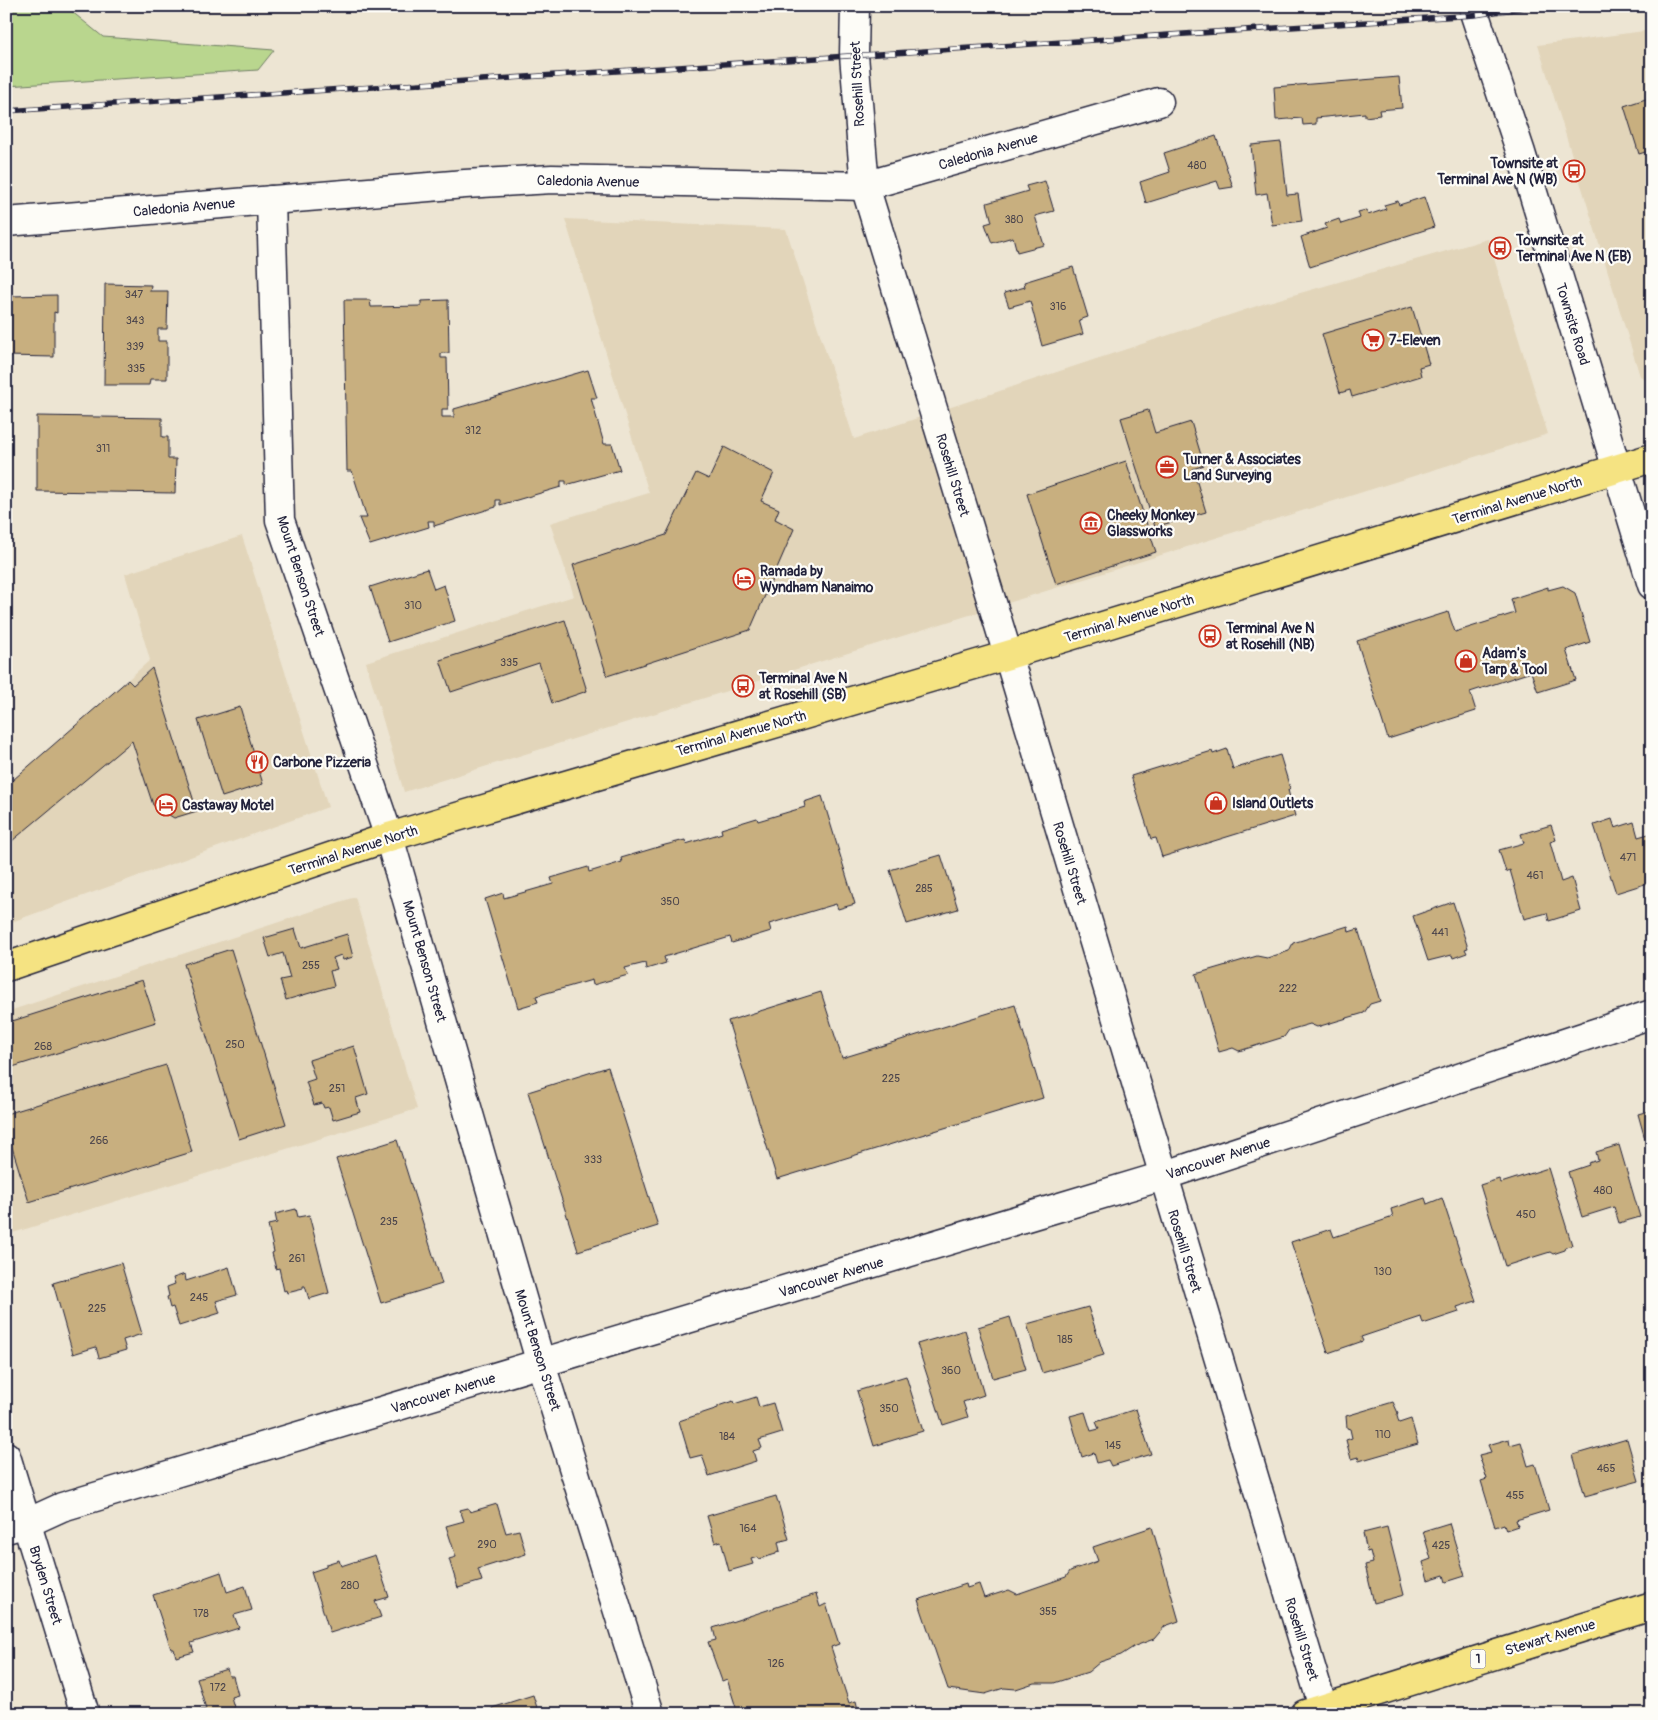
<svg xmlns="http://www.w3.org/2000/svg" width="1658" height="1720" font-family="Pangolin,sans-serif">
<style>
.built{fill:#e2d5ba}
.green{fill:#b9d68e;stroke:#6e7c64}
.building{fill:#c8af7f;stroke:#22223b}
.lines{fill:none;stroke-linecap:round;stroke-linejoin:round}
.street-casing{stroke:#22223b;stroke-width:31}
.secondary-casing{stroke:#22223b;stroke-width:31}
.primary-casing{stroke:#22223b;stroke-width:31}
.highway-casing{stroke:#22223b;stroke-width:31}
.street{stroke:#fdfcf7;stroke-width:28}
.secondary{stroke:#fdfcf7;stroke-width:28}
.primary{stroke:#f5e382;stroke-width:28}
.highway{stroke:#f5e382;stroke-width:28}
.rail-casing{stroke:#22223b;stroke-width:5.5}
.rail{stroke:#fdfcf7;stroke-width:4;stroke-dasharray:11;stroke-linecap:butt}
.labels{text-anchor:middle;stroke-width:4.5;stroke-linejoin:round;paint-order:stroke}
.number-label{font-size:11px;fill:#4c454c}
.shield{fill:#fdfcf7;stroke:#646373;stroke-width:1}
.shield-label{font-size:12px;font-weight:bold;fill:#22223b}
.street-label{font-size:14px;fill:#22223b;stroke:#fdfcf7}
.poi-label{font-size:14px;font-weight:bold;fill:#22223b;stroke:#fdfcf7;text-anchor:start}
</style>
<rect width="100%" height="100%" fill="#ede5d3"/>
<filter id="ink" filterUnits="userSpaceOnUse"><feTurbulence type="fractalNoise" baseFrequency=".02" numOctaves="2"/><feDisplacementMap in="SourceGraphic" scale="10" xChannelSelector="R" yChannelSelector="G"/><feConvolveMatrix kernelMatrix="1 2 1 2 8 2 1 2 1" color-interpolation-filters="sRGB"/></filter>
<g filter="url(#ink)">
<g class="built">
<path d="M1652 30V384L1640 376 1538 45Z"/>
<path d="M565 219 786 229 854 439 1269 302 1488 239 1548 434 404 792 366 662 574 596 550 523 649 493Z"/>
<path d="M242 536 328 807 6 924V788L150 660 125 574Z"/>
<path d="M355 897 417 1109 6 1235V1012Z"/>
</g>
<path class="green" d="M6 6H65L103 37 274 50 258 70 6 86Z"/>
<g class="building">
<path d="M1399 77 1402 108 1379 110 1380 115 1365 117V113L1316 118V124L1303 125 1302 118 1276 120 1274 87Z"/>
<path d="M1652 97V150L1639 154 1624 106Z"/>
<path d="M1216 136 1233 187 1220 189 1217 181 1146 203 1140 182 1170 172 1164 153Z"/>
<path d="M1281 142 1287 195 1298 194 1302 221 1272 225 1267 193 1256 195 1251 145Z"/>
<path d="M1045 181 1054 211 1035 216 1044 245 1017 252 1013 237 992 243 985 224 992 222 987 203 1028 191 1026 186Z"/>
<path d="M1424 197 1434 227 1310 267 1301 237 1327 228 1325 224 1339 219 1341 224 1360 218 1358 212 1366 210 1368 215 1386 209 1384 205 1398 201 1399 205Z"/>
<path d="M1073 267 1088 317 1079 320 1083 334 1042 346 1030 301 1009 307 1004 293 1025 287 1024 282Z"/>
<path d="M105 284 151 285 150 291H168L167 329H158V341H167V379H150L149 385H104Z"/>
<path d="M57 295V313L54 312V357L6 356V305H10V296Z"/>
<path d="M344 300H370L371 307 421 306V301L448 300 449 353H441V358H447L448 409H442V417H454V409L588 370 597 398H591L604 444H612L620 470 566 485V481H561V487L500 505V500H496V507L434 526V521H428L429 527 370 545 359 518H367L352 471H347Z"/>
<path d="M1412 307 1429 364 1419 367 1421 376 1352 397 1350 390 1340 393 1322 334Z"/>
<path d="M1148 410 1155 433 1191 422 1204 465 1193 469 1206 512 1155 527 1121 418Z"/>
<path d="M37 416 162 418V437H168V459H176L175 493 37 491Z"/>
<path d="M724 447 774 473 761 501 779 509 775 519 794 529 750 630 607 676 573 565 666 535 696 473 709 479Z"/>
<path d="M1126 461 1156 552 1056 584 1027 494Z"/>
<path d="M427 569 434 589 444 585 455 621 388 642 370 587Z"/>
<path d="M1563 586 1575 593 1590 642 1566 650 1576 680 1538 692 1531 672 1470 692 1476 711 1388 739 1357 641 1448 612 1455 632 1515 613 1511 599 1548 587V590Z"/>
<path d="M565 620 587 691 552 703 539 663 451 692 440 660Z"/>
<path d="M152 668 197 811 174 818 153 805 132 741 6 846V786L128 680 133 685Z"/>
<path d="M240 707 263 784 222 797 198 720Z"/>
<path d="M1227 749 1233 769 1280 755 1290 788 1288 790 1295 816 1162 857 1156 838 1151 839 1131 776 1212 751 1213 754Z"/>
<path d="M822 796 855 904 838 909 836 904 769 924 771 931 732 943 730 937 664 957 666 963 646 969 645 963 625 968 628 975 593 985 592 980 536 996 538 1002 518 1008 485 899 503 893 504 898 553 884 551 878 588 867 589 872 622 862 621 858 665 845 685 840 686 844 722 833 721 829 757 818 758 821 805 807 804 802Z"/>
<path d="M1612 819 1615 828 1634 822 1638 837 1652 833V876L1646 877 1648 883 1616 893 1594 825Z"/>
<path d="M1551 825 1556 840 1550 842 1561 882 1572 878 1581 911 1549 921 1547 913 1524 919 1510 870 1506 872 1499 850 1524 843 1521 834Z"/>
<path d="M941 855 958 909 907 924 890 870Z"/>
<path d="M1453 902 1468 948 1465 949 1467 953 1453 958 1452 955 1428 961 1413 916Z"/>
<path d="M1348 926 1349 932 1358 929 1380 1001 1370 1004 1364 1013 1317 1027 1310 1024 1289 1030 1284 1037 1239 1051 1233 1048 1219 1052 1196 974 1257 956 1267 958 1289 951 1293 943Z"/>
<path d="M295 929 301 948 347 934 353 957 343 960 341 955 333 958 337 969 330 971 334 986 286 1000 280 980 290 978 283 953 270 957 264 938Z"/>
<path d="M231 949 286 1124 239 1139 184 964Z"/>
<path d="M142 980 156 1022 6 1069V1023Z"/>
<path d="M821 992 842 1058 1015 1005 1043 1098 777 1179 728 1021Z"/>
<path d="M354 1046 368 1094 356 1098 360 1112 333 1120 329 1107 324 1108 322 1103 314 1105 306 1082 315 1079 309 1060Z"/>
<path d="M166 1065 192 1152 29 1202 6 1128V1114Z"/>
<path d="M608 1067 658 1226 578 1251 528 1092Z"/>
<path d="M1652 1110V1137L1645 1139 1638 1114Z"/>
<path d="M397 1140 442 1284 381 1303 336 1159Z"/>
<path d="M1619 1145 1640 1217 1619 1223 1614 1207 1582 1217 1568 1172 1589 1165 1588 1163 1598 1160 1596 1152Z"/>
<path d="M1548 1168 1572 1245 1566 1247 1565 1250 1553 1254 1550 1252 1505 1266 1480 1185 1499 1179 1501 1183Z"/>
<path d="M1425 1198 1427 1204 1442 1198 1476 1301 1457 1307 1459 1312 1423 1324 1421 1317 1361 1337 1363 1341 1328 1353 1291 1242 1331 1229 1334 1237 1393 1217 1391 1209Z"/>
<path d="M296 1209 298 1217 309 1215 329 1293 309 1299 305 1286H303V1289L287 1293 286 1290 284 1291 279 1268 276 1269 272 1253 274 1252 268 1225 277 1223 275 1214Z"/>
<path d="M121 1263 142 1334 123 1340 126 1350 99 1358 96 1347 73 1354 53 1283Z"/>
<path d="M229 1267 237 1295 216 1301 220 1313 179 1326 173 1307 170 1308 167 1297 169 1296 167 1287 175 1284 173 1278 185 1274 186 1281Z"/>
<path d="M1088 1307 1104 1355 1042 1373 1027 1324Z"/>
<path d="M1010 1317 1026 1369 993 1378 978 1327Z"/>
<path d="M965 1330 984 1395 963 1402 968 1417 943 1425 917 1344Z"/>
<path d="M906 1376 923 1431 874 1446 857 1391Z"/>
<path d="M756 1397 759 1407 773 1403 782 1433 759 1440 762 1448 753 1451 756 1461 709 1476 702 1455 690 1458 679 1421 718 1408V1406L733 1401 734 1404Z"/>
<path d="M1393 1402 1398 1413 1397 1416 1399 1423 1411 1419 1418 1444 1359 1461 1358 1457 1351 1459 1346 1440 1352 1438 1350 1429 1347 1428 1346 1416Z"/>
<path d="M1136 1409 1151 1454 1111 1466 1108 1460 1097 1463 1094 1453 1082 1457 1070 1416 1085 1412 1091 1431 1099 1429 1096 1422Z"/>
<path d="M1509 1439 1510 1445 1521 1442 1528 1466 1535 1464 1549 1510 1516 1520 1518 1526 1506 1530 1504 1524 1495 1527 1481 1481 1487 1479 1479 1455 1491 1452 1488 1445Z"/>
<path d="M1627 1439 1639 1481 1585 1496 1573 1455Z"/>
<path d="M776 1496 789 1539 778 1542 780 1551 776 1552V1554L759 1559 758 1557 751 1559 753 1564 729 1571 721 1541 715 1543 707 1516Z"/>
<path d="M497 1504 506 1533 519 1530 526 1554 478 1569 482 1581 458 1588 449 1559 456 1557 446 1526 464 1521 460 1510 468 1508 470 1512Z"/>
<path d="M1449 1523 1465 1576 1446 1582 1444 1575 1428 1580 1423 1562 1431 1559 1423 1531Z"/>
<path d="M1152 1527 1179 1621 1165 1626 1154 1639 1135 1646 1121 1655 1100 1662 1088 1672 1054 1683H1034L1016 1689 1004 1688 985 1694 948 1689 918 1600 966 1584 967 1588 979 1584 984 1598 1009 1590 1017 1594 1066 1577 1070 1571 1098 1561 1093 1547Z"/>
<path d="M1387 1527 1404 1595 1374 1603 1365 1565 1373 1563 1370 1551 1367 1552 1363 1533Z"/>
<path d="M375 1555 389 1597 375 1601 381 1617 330 1633 311 1572 326 1567V1564L339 1560 341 1566Z"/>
<path d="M221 1572 227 1592 245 1586 252 1610 234 1615 239 1628 191 1643 194 1652 176 1657 174 1649H171L153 1595 204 1579V1578Z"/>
<path d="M816 1594 820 1607 826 1604 839 1644 831 1647 849 1703 856 1701 859 1714H738L727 1679 722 1681 708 1642 716 1640 713 1628Z"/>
<path d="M227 1669 229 1676H233L238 1695 231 1697 236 1714H202L201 1710 206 1709 197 1678Z"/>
<path d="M533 1695 539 1714H494L492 1708Z"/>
</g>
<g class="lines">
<g class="street-casing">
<g id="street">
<path d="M855 6 854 55 865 186 1008 655 1325 1714"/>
<path d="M271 200 280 520 389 837 541 1364 650 1714"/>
<path d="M6 222 465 184 552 179 865 186 1159 102"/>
<path d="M6 1456 85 1714"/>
<path d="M6 1529 27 1523 62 1507 1163 1176 1652 1014"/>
</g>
</g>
<g class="secondary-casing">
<path id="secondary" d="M1474 6 1475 15 1521 153 1652 585"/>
</g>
<g class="primary-casing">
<path id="primary" d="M6 967 389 837 1008 655 1652 458"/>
</g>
<g class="highway-casing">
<path id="highway" d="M1305 1714 1652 1606"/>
</g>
<use href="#street" class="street"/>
<use href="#secondary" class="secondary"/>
<use href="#primary" class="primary"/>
<use href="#highway" class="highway"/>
<g class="rail-casing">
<path id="rail" d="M6 111 1475 15 1534 6"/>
</g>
<use href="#rail" class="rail"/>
</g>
</g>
<defs>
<g id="bus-ring" transform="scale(1.125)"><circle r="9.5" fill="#fdfcf7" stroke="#c8321e" stroke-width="1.5"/><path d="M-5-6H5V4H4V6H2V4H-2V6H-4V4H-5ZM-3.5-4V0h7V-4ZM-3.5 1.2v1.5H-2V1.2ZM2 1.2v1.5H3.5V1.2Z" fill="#c8321e"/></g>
<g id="supermarket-ring" transform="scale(1.125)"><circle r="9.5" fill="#fdfcf7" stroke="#c8321e" stroke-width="1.5"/><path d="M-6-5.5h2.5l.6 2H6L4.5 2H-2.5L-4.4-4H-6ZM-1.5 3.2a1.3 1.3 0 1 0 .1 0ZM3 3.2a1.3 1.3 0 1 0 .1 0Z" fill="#c8321e"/></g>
<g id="office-ring" transform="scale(1.125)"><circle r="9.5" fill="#fdfcf7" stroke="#c8321e" stroke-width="1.5"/><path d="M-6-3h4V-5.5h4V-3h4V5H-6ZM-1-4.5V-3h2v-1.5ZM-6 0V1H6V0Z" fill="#c8321e"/></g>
<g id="museum-ring" transform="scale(1.125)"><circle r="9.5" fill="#fdfcf7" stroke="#c8321e" stroke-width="1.5"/><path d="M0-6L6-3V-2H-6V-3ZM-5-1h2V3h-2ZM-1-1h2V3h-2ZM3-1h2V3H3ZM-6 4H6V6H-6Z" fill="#c8321e"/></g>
<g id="hotel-ring" transform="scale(1.125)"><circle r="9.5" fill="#fdfcf7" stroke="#c8321e" stroke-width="1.5"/><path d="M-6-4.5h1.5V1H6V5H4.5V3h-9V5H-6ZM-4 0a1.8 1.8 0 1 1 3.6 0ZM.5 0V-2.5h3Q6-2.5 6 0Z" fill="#c8321e"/></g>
<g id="shop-ring" transform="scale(1.125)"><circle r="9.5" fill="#fdfcf7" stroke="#c8321e" stroke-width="1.5"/><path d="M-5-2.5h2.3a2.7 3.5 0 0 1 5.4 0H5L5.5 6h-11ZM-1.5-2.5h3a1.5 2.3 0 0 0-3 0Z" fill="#c8321e"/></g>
<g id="restaurant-ring" transform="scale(1.125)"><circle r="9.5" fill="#fdfcf7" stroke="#c8321e" stroke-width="1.5"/><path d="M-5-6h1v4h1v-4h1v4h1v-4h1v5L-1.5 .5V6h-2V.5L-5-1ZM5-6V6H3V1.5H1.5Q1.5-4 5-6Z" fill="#c8321e"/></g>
</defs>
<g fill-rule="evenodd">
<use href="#bus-ring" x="1574" y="171"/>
<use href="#bus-ring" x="1500" y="248"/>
<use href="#supermarket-ring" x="1373" y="340"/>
<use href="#office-ring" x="1167" y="467"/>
<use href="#museum-ring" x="1091" y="523"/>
<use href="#hotel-ring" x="744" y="579"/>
<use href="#bus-ring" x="1210" y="636"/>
<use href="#shop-ring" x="1466" y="661"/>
<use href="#bus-ring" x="743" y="686"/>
<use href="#restaurant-ring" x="257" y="762"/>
<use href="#shop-ring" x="1216" y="803"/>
<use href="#hotel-ring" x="166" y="805"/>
</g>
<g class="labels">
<g class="number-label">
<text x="1197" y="169">480</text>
<text x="1014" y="223">380</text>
<text x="134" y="298">347</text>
<text x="1058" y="310">316</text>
<text x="135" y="324">343</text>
<text x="135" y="350">339</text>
<text x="136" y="372">335</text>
<text x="473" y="434">312</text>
<text x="103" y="452">311</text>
<text x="413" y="609">310</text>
<text x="509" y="666">335</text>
<text x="1628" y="861">471</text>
<text x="1535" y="879">461</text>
<text x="924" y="892">285</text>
<text x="670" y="905">350</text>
<text x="1440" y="936">441</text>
<text x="311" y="969">255</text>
<text x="1288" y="992">222</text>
<text x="235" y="1048">250</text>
<text x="43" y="1050">268</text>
<text x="891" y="1082">225</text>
<text x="337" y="1092">251</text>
<text x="99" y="1144">266</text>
<text x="593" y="1163">333</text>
<text x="1603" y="1194">480</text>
<text x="1526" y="1218">450</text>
<text x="389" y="1225">235</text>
<text x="297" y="1262">261</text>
<text x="1383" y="1275">130</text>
<text x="199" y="1301">245</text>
<text x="97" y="1312">225</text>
<text x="1065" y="1343">185</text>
<text x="951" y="1374">360</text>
<text x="889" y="1412">350</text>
<text x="1383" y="1438">110</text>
<text x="727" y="1440">184</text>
<text x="1113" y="1449">145</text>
<text x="1606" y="1472">465</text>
<text x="1515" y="1499">455</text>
<text x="748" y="1532">164</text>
<text x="487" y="1548">290</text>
<text x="1441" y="1549">425</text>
<text x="350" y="1589">280</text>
<text x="1048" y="1615">355</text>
<text x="201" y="1617">178</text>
<text x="776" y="1667">126</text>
<text x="218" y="1691">172</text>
</g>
<rect class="shield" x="1470.5" y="1649.5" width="15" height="19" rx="4"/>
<g class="shield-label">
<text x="1478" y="1663">1</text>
</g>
<g class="street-label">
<text transform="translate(857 84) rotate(-93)" y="5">Rosehill Street</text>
<text transform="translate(988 151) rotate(-16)" y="5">Caledonia Avenue</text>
<text transform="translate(588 181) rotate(1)" y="5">Caledonia Avenue</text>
<text transform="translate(184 207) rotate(-5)" y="5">Caledonia Avenue</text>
<text transform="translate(1573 324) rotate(73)" y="5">Townsite Road</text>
<text transform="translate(953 475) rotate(73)" y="5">Rosehill Street</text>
<text transform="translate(1517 500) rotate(-17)" y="5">Terminal Avenue North</text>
<text transform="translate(301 576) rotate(72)" y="5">Mount Benson Street</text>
<text transform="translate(1129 618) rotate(-17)" y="5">Terminal Avenue North</text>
<text transform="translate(741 733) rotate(-16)" y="5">Terminal Avenue North</text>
<text transform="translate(353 850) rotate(-18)" y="5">Terminal Avenue North</text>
<text transform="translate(1070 863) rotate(73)" y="5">Rosehill Street</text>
<text transform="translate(425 961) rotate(74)" y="5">Mount Benson Street</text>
<text transform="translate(1218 1158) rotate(-18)" y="5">Vancouver Avenue</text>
<text transform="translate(1185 1251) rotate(73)" y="5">Rosehill Street</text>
<text transform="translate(831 1277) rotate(-17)" y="5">Vancouver Avenue</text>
<text transform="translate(538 1350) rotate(73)" y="5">Mount Benson Street</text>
<text transform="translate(443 1393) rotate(-17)" y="5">Vancouver Avenue</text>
<text transform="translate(46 1585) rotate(73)" y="5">Bryden Street</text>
<text transform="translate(1550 1637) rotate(-17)" y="5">Stewart Avenue</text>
<text transform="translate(1302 1639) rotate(73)" y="5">Rosehill Street</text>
</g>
<g class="poi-label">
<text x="1558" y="168" text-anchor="end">Townsite at<tspan x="1558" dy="16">Terminal Ave N (WB)</tspan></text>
<text x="1516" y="245">Townsite at<tspan x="1516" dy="16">Terminal Ave N (EB)</tspan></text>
<text x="1389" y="345">7-Eleven</text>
<text x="1183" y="464">Turner &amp; Associates<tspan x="1183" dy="16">Land Surveying</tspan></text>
<text x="1107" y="520">Cheeky Monkey<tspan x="1107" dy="16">Glassworks</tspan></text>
<text x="760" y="576">Ramada by<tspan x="760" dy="16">Wyndham Nanaimo</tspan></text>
<text x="1226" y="633">Terminal Ave N<tspan x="1226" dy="16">at Rosehill (NB)</tspan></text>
<text x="1482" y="658">Adam's<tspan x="1482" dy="16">Tarp &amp; Tool</tspan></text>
<text x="759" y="683">Terminal Ave N<tspan x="759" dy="16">at Rosehill (SB)</tspan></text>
<text x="273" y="767">Carbone Pizzeria</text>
<text x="1232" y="808">Island Outlets</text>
<text x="182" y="810">Castaway Motel</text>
</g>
</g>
<rect width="1658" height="1720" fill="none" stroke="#fdfcf7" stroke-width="25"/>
<rect x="12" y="12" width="1633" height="1695" fill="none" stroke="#22223b" stroke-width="2" filter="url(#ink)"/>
</svg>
